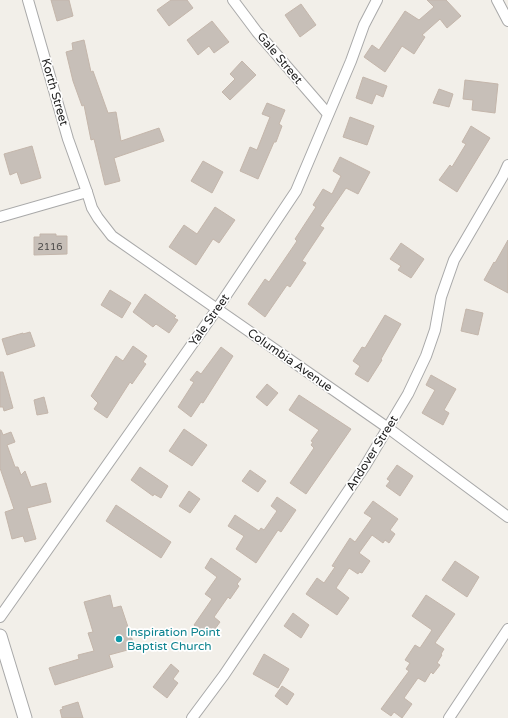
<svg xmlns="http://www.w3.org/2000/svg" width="508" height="718" font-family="'Varela Round',sans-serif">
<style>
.building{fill:#c7bfb8;stroke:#c4b6ab}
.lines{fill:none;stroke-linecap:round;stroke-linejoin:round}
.minor-casing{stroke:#a9a9a9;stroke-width:12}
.tertiary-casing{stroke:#a9a9a9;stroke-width:15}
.minor{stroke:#fff;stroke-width:10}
.tertiary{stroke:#fff;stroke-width:13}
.culture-dot{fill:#0f9aa8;stroke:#fff;stroke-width:1.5}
.labels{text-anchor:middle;stroke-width:3.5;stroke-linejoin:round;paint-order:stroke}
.number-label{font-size:10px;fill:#4b4948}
.street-label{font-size:12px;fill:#222;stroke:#fff}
.culture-label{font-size:12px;fill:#0d838f;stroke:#fff;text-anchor:start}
</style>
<rect width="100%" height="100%" fill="#f2efe9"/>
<g class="building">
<path d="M51 0H69L73 16 57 21Z"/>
<path d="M171 0H187L193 8 169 26 157 10Z"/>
<path d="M427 0H446L461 16 447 28 440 19 422 35 425 37 414 54 402 46 385 72 364 57 372 45 379 50 405 11 419 20 434 7Z"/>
<path d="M301 4 316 25 300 37 285 15Z"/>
<path d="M212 21 229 42 214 53 209 46 198 55 187 40Z"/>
<path d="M84 40 91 72 93 71 108 113 116 112 121 141 159 128 164 141 114 158 120 181 105 185 94 139 91 140 84 105 82 106 73 81 66 52 73 50 72 43Z"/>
<path d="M242 61 256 75 230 100 222 92 235 79 230 74Z"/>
<path d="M363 77 387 86 383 97 376 94 372 104 356 98Z"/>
<path d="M465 80 498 84 495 113 472 110 473 100 463 99Z"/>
<path d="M439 89 453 94 449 107 433 103Z"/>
<path d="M267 103 285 110 279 124 282 126 276 142H274L258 179 240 171 250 147 257 150 270 117 262 114Z"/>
<path d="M350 117 374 126 367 145 343 137Z"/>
<path d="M471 126 490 138 457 192 439 180 450 165 452 167 466 144 462 142Z"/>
<path d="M32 146 41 178 21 184 17 172 10 175 4 154Z"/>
<path d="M340 157 370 172 358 194 346 188 320 226 324 228 302 261 306 263 290 287 287 285 265 317 248 304 265 279 269 282 297 241 295 239 316 207 313 205 323 189 332 194 341 176 333 171Z"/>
<path d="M203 161 223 172 212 193 191 181Z"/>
<path d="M215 207 235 220 219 243 213 239 196 265 169 247 184 225 197 234Z"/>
<path d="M40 234H56V236H67V254L34 255V237H40Z"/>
<path d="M508 240V293L484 280 494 262 495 263Z"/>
<path d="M401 243 424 259 411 278 398 270 401 266 390 259Z"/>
<path d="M110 290 131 303 122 318 101 305Z"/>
<path d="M145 294 176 316 174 318 178 320 169 333 156 324 153 327 133 312Z"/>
<path d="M466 309 483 313 478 335 461 331Z"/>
<path d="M385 315 401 324 381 359 382 360 368 382 355 374 360 366 353 361 362 347 365 348Z"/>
<path d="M30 332 35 346 7 355 2 339 23 333V334Z"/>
<path d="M133 346 147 356 143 362 146 364 132 384 130 382 107 418 94 409 98 403 91 396 116 356 123 361Z"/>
<path d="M221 347 233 356 203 403 201 402 191 417 178 407 194 382 190 380 197 371 201 374Z"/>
<path d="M0 372H3L13 408 4 411 3 407H0Z"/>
<path d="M431 375 456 389 444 410 449 413 443 425 422 413 435 390 426 385Z"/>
<path d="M267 384 278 393 267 406 256 397Z"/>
<path d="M299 395 351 429 306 494 290 483 314 448 311 445 313 442 311 441 319 430 289 410Z"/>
<path d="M44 397 48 413 37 415 34 400Z"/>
<path d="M184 429 207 445 192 466 169 451Z"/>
<path d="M0 430H1L3 435 11 432 15 442 7 445 15 467H18L21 475 25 471 31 487 46 483 51 502 27 508 36 539 25 542 23 536 12 539 5 512 14 509 0 468Z"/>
<path d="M397 465 413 476 400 496 386 486 390 481 387 479Z"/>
<path d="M140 467 168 486 161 498 154 494 153 496 131 480Z"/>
<path d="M250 470 266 481 258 492 242 481Z"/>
<path d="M189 491 200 499 190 513 179 506Z"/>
<path d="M277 497 296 510 281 532 278 530 256 563 236 549 244 536 228 526 235 515 259 531 261 528 264 530 277 511 271 506Z"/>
<path d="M373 501 398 519 390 530 395 534 389 543 385 540 383 543 372 535 359 553 370 561 362 573 359 572 358 574 349 568 336 588 349 598 337 615 306 594 317 578 324 583 335 567 332 566 350 538 355 542 372 518 364 513Z"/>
<path d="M116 505 171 542 161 558 106 521Z"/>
<path d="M211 558 241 579 237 584 239 586 230 599 228 597 214 617 220 622 210 636 194 625 212 599 205 594 217 577 205 568Z"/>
<path d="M455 561 479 577 467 597 442 580Z"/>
<path d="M110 595 113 608 121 606 135 648 109 655 113 667 55 685 49 668 79 659 78 655 94 651 88 633 93 632 84 602Z"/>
<path d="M426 595 455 614 435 643 444 649 441 654 442 655 437 663 440 665 433 674 431 672 425 682 418 678 404 698 412 704 402 718 394 712 391 716 381 709 409 671 406 669 410 663 405 660 415 645 420 648 432 630 412 616Z"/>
<path d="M293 613 309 625 301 638 284 626Z"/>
<path d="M264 654 289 669 278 688 253 674Z"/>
<path d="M171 664 179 671 173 679 178 683 167 698 153 687Z"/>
<path d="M282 686 294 694 287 705 275 696Z"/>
<path d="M78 702 83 718H62L60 710 63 709 62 707Z"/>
</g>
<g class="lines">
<g class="minor-casing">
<g id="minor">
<path d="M28 0 68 139 87 192 92 208 98 218 112 236 388 428 508 517"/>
<path d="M233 0 257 32 328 114"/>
<path d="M497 0 508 21"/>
<path d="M0 217 87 192"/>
<path d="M0 617 217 309 296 191 351 61 364 25 377 0"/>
<path d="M192 718 224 675 365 466 408 394 426 356 435 330 441 297 454 260 503 176 508 165"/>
<path d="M449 718 508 629"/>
</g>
</g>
<g class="tertiary-casing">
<path id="tertiary" d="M0 636 25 718"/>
</g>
<use href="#minor" class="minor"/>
<use href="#tertiary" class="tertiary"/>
</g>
<circle class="culture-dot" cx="119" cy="639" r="4"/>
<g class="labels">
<g class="number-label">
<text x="50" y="250">2116</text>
</g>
<g class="street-label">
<text transform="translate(280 58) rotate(50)" y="4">Gale Street</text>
<text transform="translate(55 92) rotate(74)" y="4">Korth Street</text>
<text transform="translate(209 320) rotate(-55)" y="4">Yale Street</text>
<text transform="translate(290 360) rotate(35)" y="4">Columbia Avenue</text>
<text transform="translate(372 453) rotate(-58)" y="4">Andover Street</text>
</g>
<g class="culture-label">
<text x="127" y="636">Inspiration Point<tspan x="127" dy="14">Baptist Church</tspan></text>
</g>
</g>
</svg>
